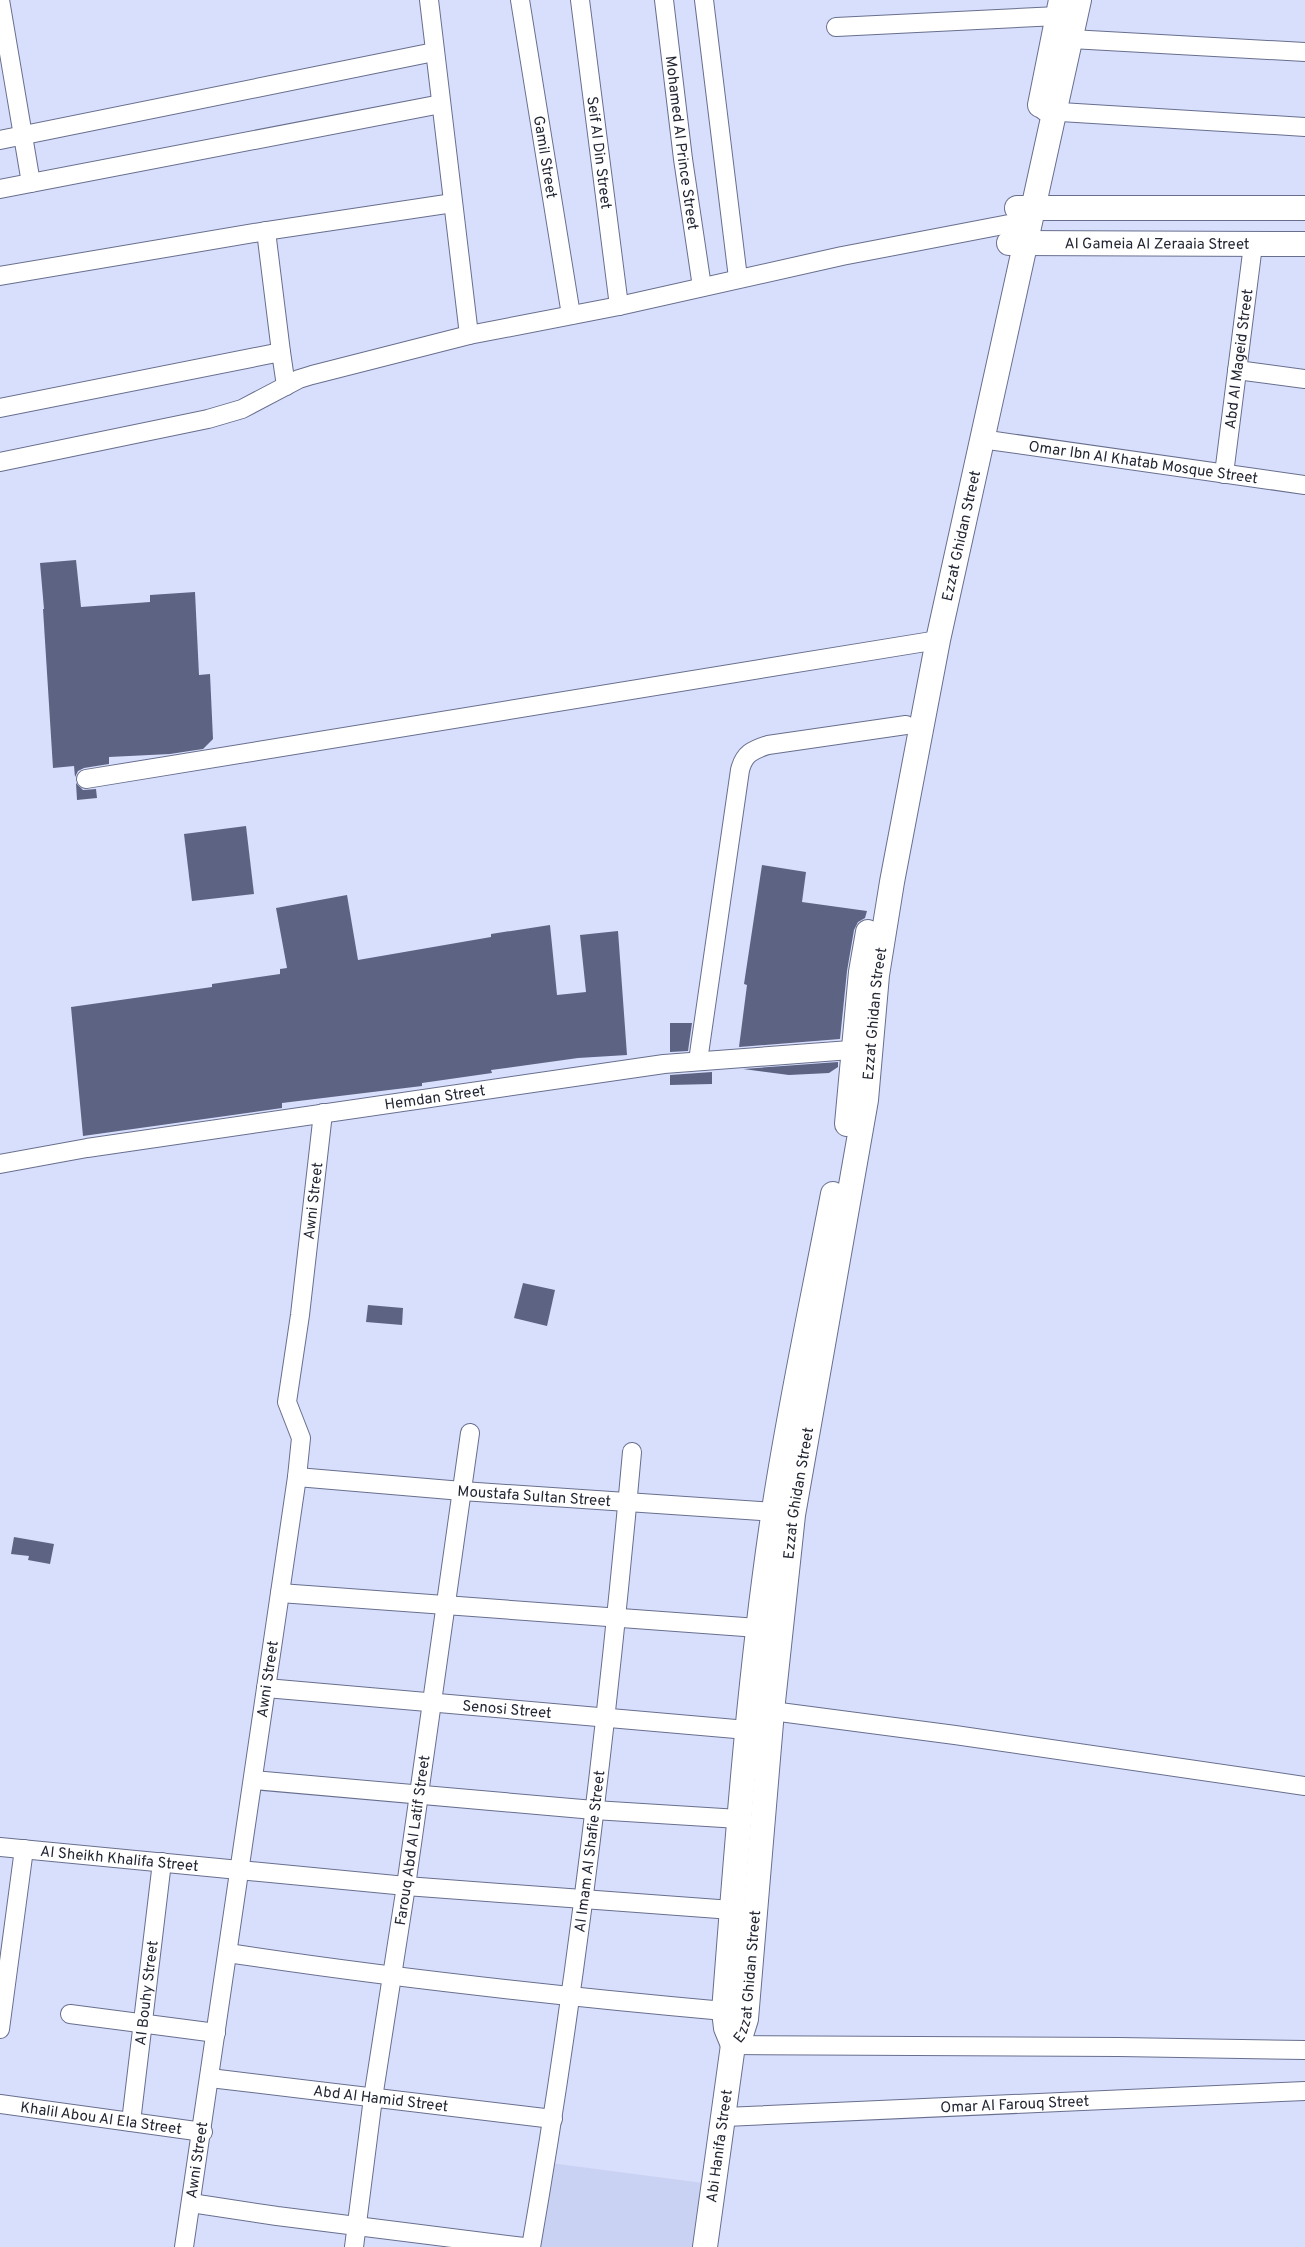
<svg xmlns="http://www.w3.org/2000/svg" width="1305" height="2247" font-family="Overpass,sans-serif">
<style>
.built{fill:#cad2f4}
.building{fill:#5d6483}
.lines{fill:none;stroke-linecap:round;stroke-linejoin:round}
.minor-casing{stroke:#686f8e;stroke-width:20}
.tertiary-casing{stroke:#686f8e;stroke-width:26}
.minor{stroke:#fff;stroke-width:18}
.tertiary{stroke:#fff;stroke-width:24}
.labels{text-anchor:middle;stroke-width:6;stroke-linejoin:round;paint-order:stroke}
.street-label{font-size:15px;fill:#232633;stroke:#d8dffc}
</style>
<rect width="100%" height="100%" fill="#d8dffc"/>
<path class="built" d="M550 2163 711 2184 702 2247H535Z"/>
<g class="building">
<path d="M76 560 81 607 150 602V595L195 592 199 675 210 674 213 739 203 749 170 754 109 757V764L84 768 78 771 75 777 74 766 53 768 43 609H44L40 563Z"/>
<path d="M76 783 83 790 96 789 97 798 77 800Z"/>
<path d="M246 826 254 894 192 901 184 834Z"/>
<path d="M762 865 806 872 802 902 867 911 865 918 858 922 854 930 847 971 840 1039 739 1047 747 985 744 984Z"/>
<path d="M347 895 358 960 491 937V934L550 925 557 995 586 992 580 935 618 931 627 1055 578 1058 491 1070 492 1073 422 1083V1086L282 1103V1108L83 1136 71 1007 212 987V984L280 974V969L287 968 276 908Z"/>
<path d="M670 1023H692L688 1051 670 1052Z"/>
<path d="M838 1062V1067L829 1073 789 1075 743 1069Z"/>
<path d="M712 1072V1084L670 1085V1075Z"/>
<path d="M523 1283 555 1290 547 1326 514 1318Z"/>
<path d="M368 1305 403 1308 402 1325 366 1322Z"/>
<path d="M14 1537 54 1544 50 1564 28 1560 29 1556 11 1554Z"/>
</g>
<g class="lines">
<g class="minor-casing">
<g id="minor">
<path d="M0 0 31 183"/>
<path d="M429 0 469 335"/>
<path id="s1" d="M520 0 571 315"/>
<path id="s2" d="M580 0 619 306"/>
<path id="s3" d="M664 0 683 159 702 287"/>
<path d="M704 0 738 278"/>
<path d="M836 27 1058 16"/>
<path d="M1071 39 1305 52"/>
<path d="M1044 111 1305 127"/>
<path d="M0 140 434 52"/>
<path d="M0 189 441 104"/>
<path d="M266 231 281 352"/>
<path d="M0 276 266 231 453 203"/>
<path d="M1237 370 1305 379"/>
<path d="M0 408 281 352 286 386"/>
<path id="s4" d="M981 439 1305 485"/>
<path d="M0 462 208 419 242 409 299 379 312 375 469 335 619 306 842 256 1014 223"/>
<path id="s5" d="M1224 474 1253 245"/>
<path d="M86 779 938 640"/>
<path d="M698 1061 740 770C744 754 752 750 768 745L906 725"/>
<path id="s6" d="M0 1164 87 1148 664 1064 864 1049"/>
<path id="s7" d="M297 1477 462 1491 774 1512"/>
<path d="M280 1593 758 1628"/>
<path id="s8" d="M266 1688 747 1730"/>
<path d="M772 1711 955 1735 1305 1786"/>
<path d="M253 1780 594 1810 739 1819"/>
<path id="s9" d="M0 1847 406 1886 732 1910"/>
<path d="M228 1953C392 1978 558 1996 724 2011"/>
<path d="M70 2014 216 2033"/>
<path d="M0 2029 24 1849"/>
<path d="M733 2045 1119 2047 1305 2050"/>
<path id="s10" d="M210 2078 553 2119"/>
<path id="s11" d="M0 2104 203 2132"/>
<path id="s12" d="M725 2117 1305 2091"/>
<path id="s13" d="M131 2122 162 1862"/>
<path d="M191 2203 277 2216 524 2247"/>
<path id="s14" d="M184 2247 297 1477 301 1438 287 1402 300 1315 323 1113"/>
<path id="s15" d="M354 2247 373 2098 406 1886 470 1433"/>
<path id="s16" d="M531 2247C577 1984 608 1718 632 1452"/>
</g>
</g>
<g class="tertiary-casing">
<g id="tertiary">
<path d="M1040 105 1061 0"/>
<path d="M1017 208H1305"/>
<path id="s17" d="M1009 243 1305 244"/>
<path d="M847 1124 861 972 868 932"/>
<path id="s18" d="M733 2045 741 2035 746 2019 772 1711 793 1515 866 1100 877 975 892 882 938 640 1079 0"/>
<path d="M733 2045 726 2028 724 2011C737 1844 749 1676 774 1510 790 1404 813 1299 833 1194"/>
<path id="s19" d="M705 2247 733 2045"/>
</g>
</g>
<use href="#minor" class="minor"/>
<use href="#tertiary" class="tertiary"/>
</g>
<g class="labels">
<g class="street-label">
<text dy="5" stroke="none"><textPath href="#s3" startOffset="144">Mohamed Al Prince Street</textPath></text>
<text dy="5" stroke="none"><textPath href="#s2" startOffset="154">Seif Al Din Street</textPath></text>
<text dy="5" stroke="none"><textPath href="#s1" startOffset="159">Gamil Street</textPath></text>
<text dy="5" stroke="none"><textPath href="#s17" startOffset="148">Al Gameia Al Zeraaia Street</textPath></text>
<text dy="5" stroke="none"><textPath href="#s5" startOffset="116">Abd Al Mageid Street</textPath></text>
<text dy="5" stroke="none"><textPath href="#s4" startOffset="164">Omar Ibn Al Khatab Mosque Street</textPath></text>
<text dy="5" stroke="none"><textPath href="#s18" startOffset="1530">Ezzat Ghidan Street</textPath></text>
<text dy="5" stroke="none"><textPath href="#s18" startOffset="1044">Ezzat Ghidan Street</textPath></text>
<text dy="5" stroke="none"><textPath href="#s6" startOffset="440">Hemdan Street</textPath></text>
<text dy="5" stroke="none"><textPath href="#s14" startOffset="1059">Awni Street</textPath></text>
<text dy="5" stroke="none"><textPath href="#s18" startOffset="558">Ezzat Ghidan Street</textPath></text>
<text dy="5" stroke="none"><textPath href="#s7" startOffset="238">Moustafa Sultan Street</textPath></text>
<text dy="5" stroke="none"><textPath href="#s14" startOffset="574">Awni Street</textPath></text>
<text dy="5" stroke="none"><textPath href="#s8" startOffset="242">Senosi Street</textPath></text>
<text dy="5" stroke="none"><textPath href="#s15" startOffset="411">Farouq Abd Al Latif Street</textPath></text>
<text dy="5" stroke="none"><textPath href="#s16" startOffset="400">Al Imam Al Shafie Street</textPath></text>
<text dy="5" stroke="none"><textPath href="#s9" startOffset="120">Al Sheikh Khalifa Street</textPath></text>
<text dy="5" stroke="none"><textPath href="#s18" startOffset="72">Ezzat Ghidan Street</textPath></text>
<text dy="5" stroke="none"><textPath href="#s13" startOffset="130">Al Bouhy Street</textPath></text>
<text dy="5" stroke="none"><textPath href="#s10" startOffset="172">Abd Al Hamid Street</textPath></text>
<text dy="5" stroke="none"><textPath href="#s12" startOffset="290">Omar Al Farouq Street</textPath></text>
<text dy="5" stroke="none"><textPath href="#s11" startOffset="102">Khalil Abou Al Ela Street</textPath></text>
<text dy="5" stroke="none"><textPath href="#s19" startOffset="102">Abi Hanifa Street</textPath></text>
<text dy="5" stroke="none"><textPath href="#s14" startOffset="88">Awni Street</textPath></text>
</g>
</g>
</svg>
